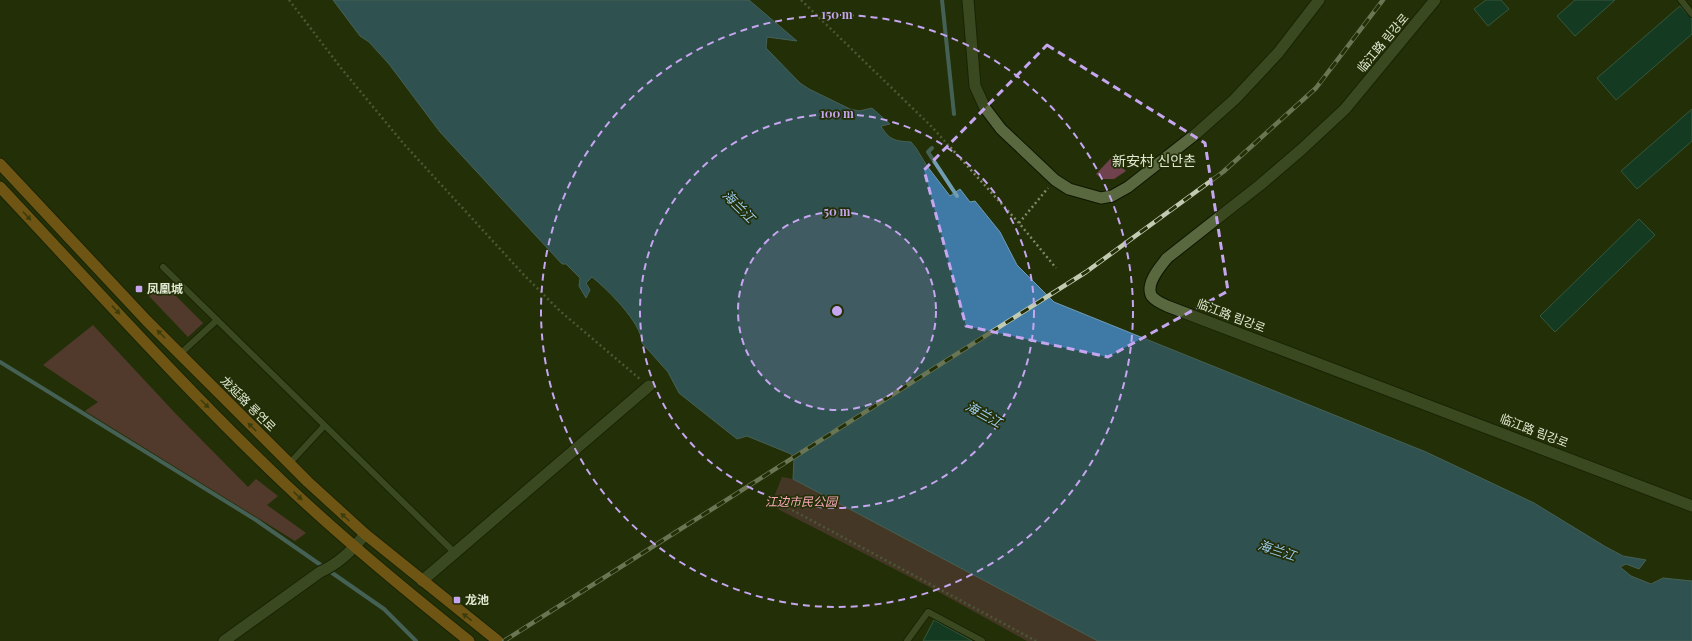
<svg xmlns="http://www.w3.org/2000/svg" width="1692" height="641" font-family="'Playfair Display','Noto Sans SC','Noto Sans KR',serif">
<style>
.green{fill:#6f424d}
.forest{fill:#8b485a}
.water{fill:#3f7aa7;stroke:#709cb4}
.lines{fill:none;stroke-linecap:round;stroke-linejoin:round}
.stream{stroke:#709cb4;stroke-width:4}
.building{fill:#034740;stroke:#4e877f}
.service-casing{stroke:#0e1600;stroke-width:8}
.minor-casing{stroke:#0e1600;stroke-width:13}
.trunk-casing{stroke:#0e1600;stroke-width:13}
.path{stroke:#7f896a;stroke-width:2.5;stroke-dasharray:2 3;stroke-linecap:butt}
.service{stroke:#5a6840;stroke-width:6}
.minor{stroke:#5a6840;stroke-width:11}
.trunk{stroke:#c98423;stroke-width:11}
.rail-casing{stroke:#c2cbb2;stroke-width:4.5}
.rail{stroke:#232f07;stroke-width:3;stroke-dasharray:9;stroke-linecap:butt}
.oneway{fill:#5d4d11}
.marked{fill:none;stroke:#c6a6f0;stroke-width:3;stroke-dasharray:8 5;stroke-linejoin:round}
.ring{fill:none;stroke:#c6a6f0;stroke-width:2;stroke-dasharray:7 5}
.poi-dot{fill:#c6a6f0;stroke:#232f07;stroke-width:1.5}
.labels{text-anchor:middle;stroke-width:3.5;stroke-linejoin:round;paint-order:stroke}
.street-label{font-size:12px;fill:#e2ead4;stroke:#232f07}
.poi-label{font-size:12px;font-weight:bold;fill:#e2ead4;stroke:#232f07;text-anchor:start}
.park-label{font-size:12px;font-style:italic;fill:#faa8bc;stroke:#232f07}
.water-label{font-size:13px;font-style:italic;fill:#9bcaf1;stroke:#232f07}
.quarter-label{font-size:14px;fill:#e2ead4;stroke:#232f07}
.centre{fill:#c6a6f0;stroke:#232f07;stroke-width:2}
.ring-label{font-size:12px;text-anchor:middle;font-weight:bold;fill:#c6a6f0;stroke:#232f07;stroke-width:3.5;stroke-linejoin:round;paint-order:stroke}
</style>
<rect width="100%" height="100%" fill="#232f07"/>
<g class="green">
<path d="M1112 157 1126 171 1114 179H1102L1096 174Z"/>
<path d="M782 477 793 479 1098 641H1027L937 591 774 507V497Z"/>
</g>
<g class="forest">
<path d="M163 283 203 323 188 337 149 296Z"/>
<path d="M93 325 175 413 248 487 256 479 278 496 267 505 306 533 295 541 85 411 98 402 43 365Z"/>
</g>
<path class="water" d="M333 0H749L797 41 767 37 766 48 800 83 809 89 850 109 859 111 872 108 890 124 881 126C889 140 895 141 911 142L916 148 927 166 950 196 960 189 970 202 975 201 1000 232 1017 265 1054 302 1426 452 1534 503 1606 547 1623 556 1646 560 1639 569 1626 564 1620 567 1631 576 1651 584 1663 578 1692 581V641H1098L793 479 794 459 791 454 747 436 737 439 679 393 668 372 642 343C642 323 607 289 592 277L586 283 590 290 586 298 579 286 580 278 566 264H562L440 132 389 64 369 42 360 36Z"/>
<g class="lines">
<g class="stream">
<path d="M942 0 954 114"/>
<path d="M932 148 928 152 957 196"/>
<path d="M0 362 256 520 384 609 416 641"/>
</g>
</g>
<g class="building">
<path d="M1486 0H1501L1509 9 1488 26 1474 9Z"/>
<path d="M1575 0H1615L1575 36 1557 16Z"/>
<path d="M1680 6 1692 19V34L1616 100 1597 78Z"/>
<path d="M1692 109V141L1637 189 1621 171Z"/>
<path d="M1639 219 1655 235 1555 332 1540 316Z"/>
<path d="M934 620 972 641H923Z"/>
</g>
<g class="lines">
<g class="service-casing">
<g id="service">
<path d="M1681 0 1692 14"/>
<path d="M163 267 455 553"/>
<path d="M180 354 217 320"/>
<path d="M289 464 324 426"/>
<path d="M907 641 928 612 982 641"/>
</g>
</g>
<g class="minor-casing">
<g id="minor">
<path d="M968 0 975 86 985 108 1001 129 1055 180 1069 189 1101 198 1112 196 1128 187 1197 133 1235 99 1278 53 1319 0"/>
<path d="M1435 0 1345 109 1302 149 1260 185 1167 258C1160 267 1146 283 1151 295 1154 301 1162 303 1167 306L1692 506"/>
<path d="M422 581 649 386"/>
<path d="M224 641 320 572C338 564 353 550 365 534"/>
</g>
</g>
<g class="trunk-casing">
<g id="trunk">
<path d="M0 164 147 321 308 482 365 534 498 641"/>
<path d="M0 187C94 287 185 389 284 483 343 539 405 590 469 641"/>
</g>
</g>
<g class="path">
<path d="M289 0 341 68 403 143 523 274 560 311 641 380"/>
<path d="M801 0 931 126 1019 223 1056 268"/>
<path d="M1019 223 1048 188"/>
<path d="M779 503 1036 641"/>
</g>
<use href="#service" class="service"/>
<use href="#minor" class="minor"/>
<use href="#trunk" class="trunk"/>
<g class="rail-casing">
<path id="rail" d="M504 641 1086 272 1223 172 1316 88 1383 0"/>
</g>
<use href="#rail" class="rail"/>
</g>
<defs><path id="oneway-solid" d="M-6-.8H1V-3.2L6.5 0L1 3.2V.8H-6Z"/></defs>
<g class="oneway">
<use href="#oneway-solid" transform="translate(27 216) rotate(47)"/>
<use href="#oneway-solid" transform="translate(116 310) rotate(47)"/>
<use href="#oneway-solid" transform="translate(161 334) rotate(-135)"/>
<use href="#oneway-solid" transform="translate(205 404) rotate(45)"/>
<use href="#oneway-solid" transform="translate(252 427) rotate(-135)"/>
<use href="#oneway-solid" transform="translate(298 496) rotate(43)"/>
<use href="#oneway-solid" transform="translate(345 517) rotate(-138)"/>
<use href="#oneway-solid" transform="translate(467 617) rotate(-142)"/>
</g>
<path d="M0 0H1692V641H0ZM1047 45 1205 143 1228 291 1108 357 966 326 924 170Z" fill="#232f07" fill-opacity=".55" fill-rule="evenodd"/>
<path class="marked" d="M1047 45 1205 143 1228 291 1108 357 966 326 924 170Z"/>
<circle cx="837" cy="311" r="99" fill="#c6a6f0" fill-opacity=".12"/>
<g class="ring">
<circle cx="837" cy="311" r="99"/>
<circle cx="837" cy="311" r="197"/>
<circle cx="837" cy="311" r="296"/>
</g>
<g class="poi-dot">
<rect x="135" y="285" width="8" height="8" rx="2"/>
<rect x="453" y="596" width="8" height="8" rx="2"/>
</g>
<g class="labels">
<g class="street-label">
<text transform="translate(1383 43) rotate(-50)" y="4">临江路 림강로</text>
<text transform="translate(1231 316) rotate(21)" y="4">临江路 림강로</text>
<text transform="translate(248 404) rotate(45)" y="4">龙延路 룡연로</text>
<text transform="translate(1534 431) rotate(21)" y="4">临江路 림강로</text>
</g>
<g class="poi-label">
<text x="147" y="293">凤凰城</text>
<text x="465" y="604">龙池</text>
</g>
<g class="park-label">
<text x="801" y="506">江边市民公园</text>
</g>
<g class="water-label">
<text transform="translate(739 206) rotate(45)" y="5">海兰江</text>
<text transform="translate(984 414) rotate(29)" y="5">海兰江</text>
<text transform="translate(1277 550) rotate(18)" y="5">海兰江</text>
</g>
<g class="quarter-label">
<text x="1154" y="166">新安村 신안촌</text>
</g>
</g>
<circle cx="837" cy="311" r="6" class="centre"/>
<g class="ring-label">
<text x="837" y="19">150 m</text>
<text x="837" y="118">100 m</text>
<text x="837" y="216">50 m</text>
</g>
</svg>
